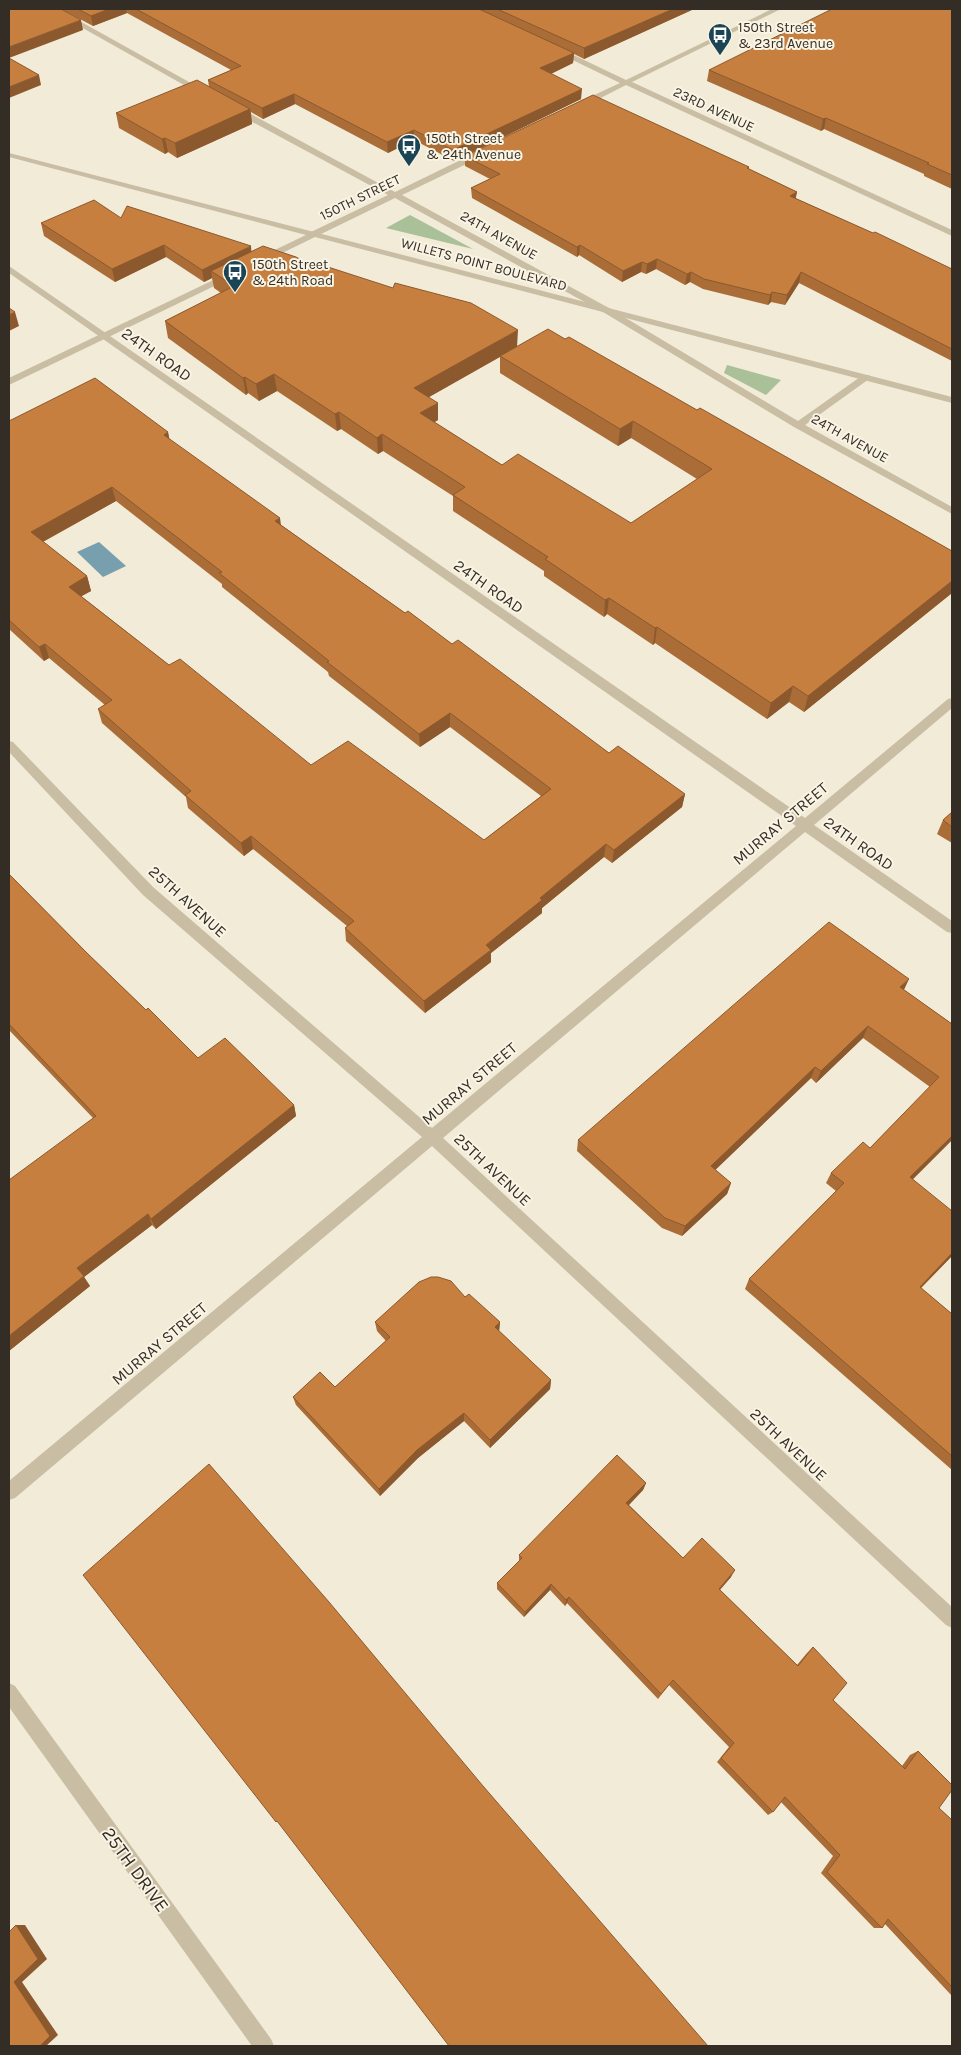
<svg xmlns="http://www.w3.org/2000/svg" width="961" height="2055" font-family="Karla,sans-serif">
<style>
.green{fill:#aac098}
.water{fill:#779fae}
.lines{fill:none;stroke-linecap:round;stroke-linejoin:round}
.minor{fill:#c9bda4;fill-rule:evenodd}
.tertiary{fill:#c9bda4;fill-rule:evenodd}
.wall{fill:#ab6d37;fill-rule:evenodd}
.shaded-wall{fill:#8b592d}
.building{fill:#c77f40;stroke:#8b592d;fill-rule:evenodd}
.labels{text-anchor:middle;stroke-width:4;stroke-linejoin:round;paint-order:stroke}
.far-poi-label{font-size:14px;fill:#342d26;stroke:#f9f4e4;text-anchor:start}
.far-street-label{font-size:14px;fill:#342d26;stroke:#f9f4e4}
.street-label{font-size:16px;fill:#342d26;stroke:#f9f4e4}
.near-street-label{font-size:19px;fill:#342d26;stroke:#f9f4e4}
</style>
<rect width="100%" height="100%" fill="#f1ebd8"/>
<g class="green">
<path d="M410 215 473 249 386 228Z"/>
<path d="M727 365 781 380 766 395 724 373Z"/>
</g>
<path class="water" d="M99 542 126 566 103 577 77 552Z"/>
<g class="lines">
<g class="minor">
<path d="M49 9H58L207 92 200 94Z"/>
<path d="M772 9H781L632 82 952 230V236L626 85 583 107H577V103L620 83 554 51 561 49 626 80Z"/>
<path d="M232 107H238L395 192 477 152H483V156L402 195 609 308 798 421 863 375H869V379L805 425 952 507V514L794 427 603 312 395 198 317 236H311V232L388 195 232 111Z"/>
<path d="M9 266 805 818 948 699 952 698V708L814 825 952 921V933L947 932 805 832 443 1138 952 1607V1628L946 1625 432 1146 15 1498 9 1500V1481L422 1137 143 895 9 752V741L13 742 153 887 432 1128 796 826 9 273Z"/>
<path d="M9 1683 15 1686 271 2039 274 2046H252L9 1707Z"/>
</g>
<g class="tertiary">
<path d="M9 153 952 397V403L315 237 266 261H260V257L306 235 9 157Z"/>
<path d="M228 273 231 274V278L9 385V378Z"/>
</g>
</g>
<g class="wall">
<path d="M61 9H694L584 59 574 54 573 63 551 74 581 99 454 161 414 140 388 153 295 104 263 119 251 112 252 124 177 158 168 152 165 154 119 128 116 113 209 87 208 80 231 70 127 13 93 26Z"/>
<path d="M952 9V189L924 176V174L824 129 821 131 707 81 709 70Z"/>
<path d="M465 156 749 167V169L797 192 795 198 952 269V361L799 283 785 305 771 302 768 305 703 289 690 282 685 285 656 269 646 274 641 272 622 282 579 255 577 257 472 198 471 188 490 179 465 166Z"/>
<path d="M121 218 318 269 517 347 565 339 697 410 952 551V593L804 712 789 702 767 719 655 643 653 645 607 614 604 617 544 576V571L453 511V496L383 451 378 454 341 429 337 431 277 391 259 401 248 393 246 395 168 338 165 321 221 293 214 288 212 278 204 282 166 257 115 282 44 236 41 223ZM500 357V373L618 446 631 438 697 479 631 523 502 465 434 422 438 420 429 397Z"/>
<path d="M9 421 168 432 169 439 281 525 405 613 452 644 609 753 685 794 682 807 612 863 604 857 542 908V913L491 953V962L425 1013 346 941 345 928 347 926 253 849 244 856 188 808 186 797 102 723 98 709 105 705 49 658 44 661 9 629ZM116 501 222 584V587L328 672 329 676 420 747 450 727 541 796 484 840 311 765 169 665 81 596 91 591 87 576 43 542Z"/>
<path d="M952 812V843L937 834 943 820Z"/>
<path d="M9 874 87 953 146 1010 198 1058 294 1105 296 1116 156 1229 152 1225 84 1277 90 1286 9 1351 93 1118 9 1030Z"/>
<path d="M904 990 952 1024V1140L912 1180 952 1256 921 1288 952 1314V1470L745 1289 749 1279 836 1191 826 1183 831 1173 870 1148 930 1087 863 1038 816 1083 811 1078 715 1170 731 1183 727 1194 682 1236 662 1228 577 1151 578 1140Z"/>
<path d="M465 1297 500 1322 499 1331 551 1380 550 1389 490 1448 464 1421 418 1458 380 1496 296 1405 293 1397 335 1387 386 1341 377 1331 375 1322Z"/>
<path d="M646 1483 643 1490 629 1505 683 1558 731 1577 720 1590 797 1665 807 1653 813 1647 833 1700 902 1766 910 1755 918 1751 939 1808 952 1820V1996L885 1924 882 1928H874L821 1873 833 1856 781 1802 773 1812 768 1815 717 1762 729 1747 669 1685 658 1699 567 1603 565 1606 550 1590 524 1617 497 1589V1583L519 1561V1555Z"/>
</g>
<g class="shaded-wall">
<path d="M109 9H126L127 13 93 26 91 16Z"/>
<path d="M673 9H694L584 59V48Z"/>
<path d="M81 20 83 30 9 58V47Z"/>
<path d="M574 53 573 63 540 79V68Z"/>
<path d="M39 75 41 85 9 98V87Z"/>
<path d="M582 89 581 99 454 161 453 150Z"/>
<path d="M294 94 295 104 263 119 262 108Z"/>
<path d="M250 109 252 124 177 158 175 143Z"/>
<path d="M826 118 824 129 821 131 823 119Z"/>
<path d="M414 130V140L388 153 387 142Z"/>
<path d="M165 138 168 152 165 154 162 139Z"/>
<path d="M797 192 795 202 790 196Z"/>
<path d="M164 245 166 257 115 282 112 269Z"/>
<path d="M580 245 579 255 577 257V247Z"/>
<path d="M251 246 252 259 211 271 212 278 204 282 202 270Z"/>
<path d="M657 259 656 269 646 274 647 264Z"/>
<path d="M642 262 641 272 622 282 623 271Z"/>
<path d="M691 272 690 282 685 285 687 274Z"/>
<path d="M801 272 799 283 785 305 787 295Z"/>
<path d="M772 292 771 302 768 305 770 295Z"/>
<path d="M15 312 19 326 9 331V315Z"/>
<path d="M518 330 517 347 415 405 414 388Z"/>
<path d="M274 374 277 391 259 401 256 384Z"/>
<path d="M245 377 248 393 246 395 243 378Z"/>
<path d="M438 403V420L421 430 420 413Z"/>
<path d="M339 412 341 429 337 431 335 414Z"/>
<path d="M633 421 631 438 618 446 620 429Z"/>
<path d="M168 432 171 447 164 435Z"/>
<path d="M382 434 383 451 378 454 377 438Z"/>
<path d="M112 487 116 501 35 546 31 532Z"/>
<path d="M280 518 282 532 275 521Z"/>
<path d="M87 576 91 591 73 601 69 587Z"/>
<path d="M952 581V593L804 712 808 696Z"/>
<path d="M609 598 607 614 604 617 605 600Z"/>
<path d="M657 627 655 643 653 645 655 628Z"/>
<path d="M45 644 49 658 44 661 39 647Z"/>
<path d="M793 686 789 702 767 719 771 703Z"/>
<path d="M450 713V727L420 747 419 734Z"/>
<path d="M685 794 682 807 612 863 614 850Z"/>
<path d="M251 836 253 849 244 856 241 843Z"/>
<path d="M606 844 604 857 542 908V913L491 953V962L425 1013 424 1001 540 898Z"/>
<path d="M909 979 903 992 900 987Z"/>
<path d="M868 1026 863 1038 816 1083 821 1071Z"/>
<path d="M815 1067 811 1078 708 1177 711 1166Z"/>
<path d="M294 1105 296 1116 156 1229 151 1219Z"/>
<path d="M952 1136V1140L904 1188 910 1177Z"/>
<path d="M731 1183 727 1194 682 1236 685 1226Z"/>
<path d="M148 1214 152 1225 84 1277 90 1286 9 1351V1336L77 1268Z"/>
<path d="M952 1253V1256L913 1296 920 1287Z"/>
<path d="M500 1322 499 1332 495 1327Z"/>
<path d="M551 1380 550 1389 490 1448V1440Z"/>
<path d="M464 1413V1421L418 1458 380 1496 379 1489 417 1450Z"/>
<path d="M646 1483 643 1490 624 1510 626 1503Z"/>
<path d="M735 1570 731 1577 715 1595 719 1589Z"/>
<path d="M551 1584 550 1590 524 1617 525 1612Z"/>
<path d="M569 1597 567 1603 565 1606 566 1600Z"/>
<path d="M16 1925H25L47 1959 22 1982 58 2035 46 2046H40L14 1982Z"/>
</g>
<g class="building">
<path d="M9 9H61L81 20 9 47Z"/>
<path d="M78 9H109L91 16Z"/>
<path d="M136 9H479L574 53 540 68 582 89 453 150 414 130 387 142 294 94 262 108 208 80 241 66Z"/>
<path d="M497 9H673L584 48Z"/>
<path d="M832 9H952V175L927 164 929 163 826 118 823 119 709 70Z"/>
<path d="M9 58 39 75 9 87Z"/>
<path d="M197 80 250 109 175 143 165 138 162 139 116 113Z"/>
<path d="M593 95 749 167 747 168 797 192 790 196 873 233 875 232 952 269V349L801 272 787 295 772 292 770 295 704 279 691 272 687 274 657 259 647 264 642 262 623 271 580 245 577 247 471 188 500 174 465 156Z"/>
<path d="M94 200 121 218 127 206 251 246 202 270 164 245 112 269 41 223Z"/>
<path d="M263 246 296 257 318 269 328 267 393 288 395 283 471 303 518 330 414 388 438 403 420 413 502 465 518 454 631 523 712 469 633 421 620 429 500 356 548 329 565 339 569 337 697 410 700 408 952 551V581L808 696 793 686 771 703 657 627 655 628 609 598 605 600 545 559 548 557 453 495 465 487 382 434 377 438 339 412 335 414 274 374 256 384 245 377 243 378 165 321 234 286 211 271Z"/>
<path d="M9 308 15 312 9 315Z"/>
<path d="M95 378 168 432 164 435 280 518 275 521 405 613 408 611 452 644 458 640 609 753 618 746 685 794 614 850 606 844 540 898 542 900 486 945 491 950 424 1001 345 928 354 921 251 836 241 843 185 795 191 791 98 709 112 700 45 644 39 647 9 620V421ZM112 487 222 572 219 573 329 661 327 662 419 734 450 713 551 789 484 840 348 741 311 765 180 659 169 665 69 587 87 576 31 532Z"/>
<path d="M952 812V827L943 820Z"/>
<path d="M9 874 87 953 146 1010 148 1008 198 1058 225 1038 294 1105 151 1219 148 1214 77 1268 84 1276 9 1336V1180L96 1116 9 1024Z"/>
<path d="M829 922 909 979 900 987 952 1024V1136L910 1177 952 1211V1253L920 1287 952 1314V1456L749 1279 844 1183 831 1173 863 1142 870 1148 939 1077 868 1026 821 1071 815 1067 711 1166 731 1183 685 1226 665 1218 578 1140Z"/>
<path d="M431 1277H438L451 1281 465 1297 469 1294 500 1322 495 1327 551 1380 490 1440 464 1413 417 1450 379 1489 293 1397 320 1372 335 1387 390 1337 375 1322 419 1282Z"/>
<path d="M617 1455 646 1483 626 1503 683 1558 702 1538 735 1570 719 1589 798 1666 813 1647 847 1683 833 1700 905 1769 918 1751 952 1785V1790L939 1808 952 1820V1987L888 1919 882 1928 827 1872 840 1855 785 1797 773 1812 721 1758 734 1743 673 1680 661 1694 569 1597 566 1600 551 1584 525 1612 497 1583 522 1558 519 1555Z"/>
<path d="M209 1464 329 1602 483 1786 708 2046H449L277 1821 276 1822 83 1575Z"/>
<path d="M16 1925 38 1959 14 1982 50 2036 40 2046H9V1932Z"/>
</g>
<defs>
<g id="bus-pin" transform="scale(1.25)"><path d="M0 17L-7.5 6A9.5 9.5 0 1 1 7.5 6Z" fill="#1b4555" stroke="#f9f4e4"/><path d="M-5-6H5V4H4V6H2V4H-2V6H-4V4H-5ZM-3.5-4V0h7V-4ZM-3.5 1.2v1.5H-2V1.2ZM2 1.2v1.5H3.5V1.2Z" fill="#fff"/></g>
</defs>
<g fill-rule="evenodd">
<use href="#bus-pin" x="720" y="35"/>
<use href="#bus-pin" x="409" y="146"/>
<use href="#bus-pin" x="235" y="272"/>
</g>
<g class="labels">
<g class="far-poi-label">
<text x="738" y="32">150th Street<tspan x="738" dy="16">&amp; 23rd Avenue</tspan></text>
<text x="426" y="143">150th Street<tspan x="426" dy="16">&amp; 24th Avenue</tspan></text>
<text x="252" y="269">150th Street<tspan x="252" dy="16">&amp; 24th Road</tspan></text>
</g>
<g class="far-street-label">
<text transform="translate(714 109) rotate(25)" y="5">23RD AVENUE</text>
<text transform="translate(360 197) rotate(-26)" y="5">150TH STREET</text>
<text transform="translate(499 235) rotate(29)" y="5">24TH AVENUE</text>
<text transform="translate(484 264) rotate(15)" y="5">WILLETS POINT BOULEVARD</text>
<text transform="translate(850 438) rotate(29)" y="5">24TH AVENUE</text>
</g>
<g class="street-label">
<text transform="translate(157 354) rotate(35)" y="6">24TH ROAD</text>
<text transform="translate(489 586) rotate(35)" y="6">24TH ROAD</text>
<text transform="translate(780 823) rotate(-40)" y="6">MURRAY STREET</text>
<text transform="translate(859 843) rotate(35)" y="6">24TH ROAD</text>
<text transform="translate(188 901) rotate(42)" y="6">25TH AVENUE</text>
<text transform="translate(469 1083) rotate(-40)" y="6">MURRAY STREET</text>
<text transform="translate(493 1169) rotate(43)" y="6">25TH AVENUE</text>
<text transform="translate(159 1343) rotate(-40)" y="6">MURRAY STREET</text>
<text transform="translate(789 1444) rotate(43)" y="6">25TH AVENUE</text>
</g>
<g class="near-street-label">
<text transform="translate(136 1869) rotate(54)" y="7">25TH DRIVE</text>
</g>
</g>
<rect width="961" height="2055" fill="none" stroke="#342d26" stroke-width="20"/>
</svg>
